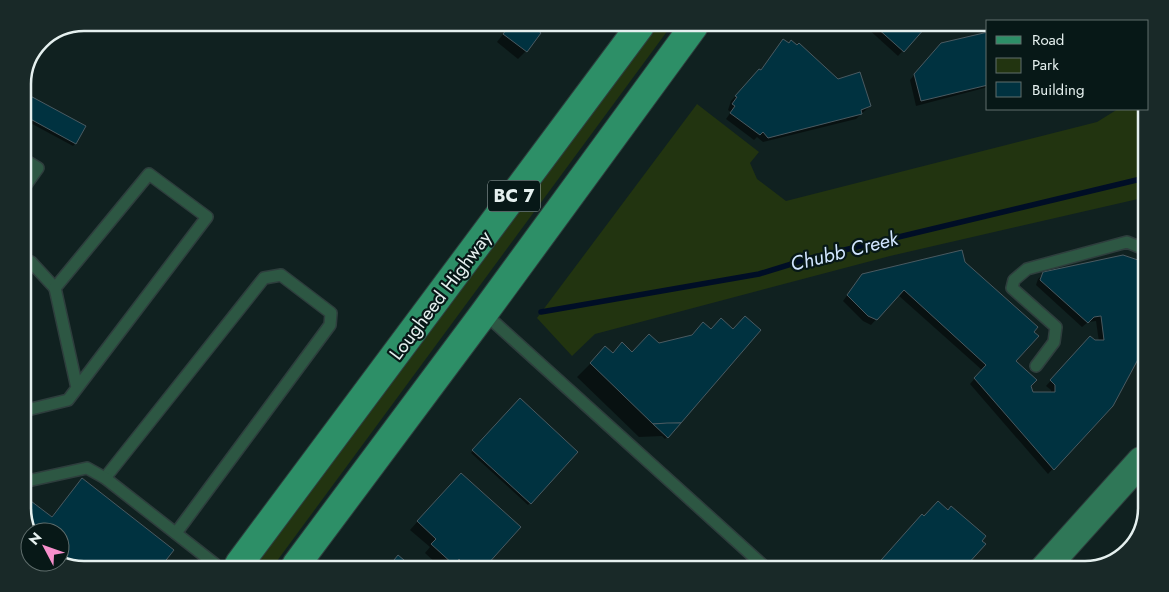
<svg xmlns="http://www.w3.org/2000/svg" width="1169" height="592" font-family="Jost,sans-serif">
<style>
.green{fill:#223410}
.shadow{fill:#0007}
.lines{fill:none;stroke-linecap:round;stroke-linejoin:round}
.stream{stroke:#000e26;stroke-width:5.5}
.building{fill:#003240;stroke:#4a5a61}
.lane-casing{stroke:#2e3e3d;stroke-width:14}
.secondary-casing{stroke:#2e3e3d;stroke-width:30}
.primary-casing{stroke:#2e3e3d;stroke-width:30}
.lane{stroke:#2d5743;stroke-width:11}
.secondary{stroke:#2f7757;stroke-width:28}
.primary{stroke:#2d8f67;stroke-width:28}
.labels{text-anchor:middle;stroke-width:4.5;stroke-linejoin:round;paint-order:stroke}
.shield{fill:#071817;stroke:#a2afae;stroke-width:1}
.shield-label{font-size:18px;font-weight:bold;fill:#e5f0ef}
.street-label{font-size:19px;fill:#e5f0ef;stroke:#071817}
.water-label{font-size:20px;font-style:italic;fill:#d2e6ff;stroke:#071817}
.rim{fill:none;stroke:#e5f0ef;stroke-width:2.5}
</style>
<rect width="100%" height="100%" fill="#102120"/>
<g class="green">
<path d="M656 26H671L274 565 256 564Z"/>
<path d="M697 104 759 152 750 163 757 179 786 201 1097 122 1118 109H1146L1145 200 1138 199 890 256 595 334 572 356 537 318Z"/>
</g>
<g class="shadow">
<path d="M510 25H529L526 51 518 59 497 42Z"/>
<path d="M866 27 923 28 898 56Z"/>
<path d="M988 34V87L916 106 910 80 936 50Z"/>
<path d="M778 46 838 81 870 106 856 119 763 142 757 137 754 140 726 119 731 112 728 110 731 101 760 71Z"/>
<path d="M23 93 84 127 75 144 73 146 23 119Z"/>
<path d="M1123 256 1136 259 1144 264 1143 347 1132 370 1112 405 1048 474 970 384 982 370 898 295 871 325 863 321 843 301 862 275 964 263 1014 361 1030 385 1032 394 1051 393V390L1046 386 1085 342H1099L1096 321 1088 322 1082 327 1036 285 1038 279 1044 273Z"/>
<path d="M703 323 711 330 759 331 665 439 662 436 639 437 577 377 592 362 612 354 632 353 690 336Z"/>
<path d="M520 400 577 452 528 505 471 453Z"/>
<path d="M83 480 161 564 56 562H60V532L30 533 23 512V496L50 518Z"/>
<path d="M453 482V556L464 566H439L425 553 430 547 410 530Z"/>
</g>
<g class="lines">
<path class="stream" d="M541 312 759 274 811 258 1145 178"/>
</g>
<g class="building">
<path d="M510 25H531L541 33 527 52 503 34Z"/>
<path d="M876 27 925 28 904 52Z"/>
<path d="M988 32V85L921 101 914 74 941 43Z"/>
<path d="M783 39 789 43 791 40 797 45 799 43 838 79 860 72 871 106 861 110 862 114 768 138 763 132 760 135 730 113 735 106 732 104 737 97 735 96 759 69 761 70Z"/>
<path d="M23 92 86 126 76 144 23 115Z"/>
<path d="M962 250 965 262 1038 327 1034 332 1039 336 1016 361 1037 380 1031 386 1033 392H1055V385L1050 380 1090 336 1095 340H1104L1101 316 1094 317 1088 323 1040 280 1043 272 1123 255 1144 262 1143 350 1113 406 1054 470 974 378 986 365 904 290 877 320 868 316 847 295 862 274Z"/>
<path d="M745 316 761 330 681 423 653 424 590 363 605 346 613 353 622 342 632 352 649 334 659 343 692 335 703 322 711 329 721 318 733 329Z"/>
<path d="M520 398 578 452 531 504 472 450Z"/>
<path d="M667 423H681L668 438 653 424Z"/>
<path d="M461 473 521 527 486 566H466L459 559 454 565 431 544 436 539 417 521Z"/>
<path d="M82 478 174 550 163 564 56 562H60V532L30 533 23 512V495L52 517Z"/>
<path d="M938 501 948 510 951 506 986 536 982 541 986 544 966 566 969 569 874 568 922 514 924 516Z"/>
<path d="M398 555 410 565H390Z"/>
</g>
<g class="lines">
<g class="lane-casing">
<g id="lane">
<path d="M23 159 38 168 23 189"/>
<path d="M23 259 31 262 55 288"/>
<path d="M484 313 766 568"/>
<path d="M23 324 25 343 23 352"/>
<path d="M1036 366 1054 342 1056 327 1012 288 1014 280 1027 269 1127 242 1144 249"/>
<path d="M23 411 68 400 207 217 149 174 55 288 77 388"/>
<path d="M105 478 264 278 281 275 331 313 330 325 176 533"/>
<path d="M23 482 87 468 105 478 215 564"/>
</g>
</g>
<g class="secondary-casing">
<path id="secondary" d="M1044 569 1141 461"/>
</g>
<g class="primary-casing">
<g id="primary">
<path d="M239 564 640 26"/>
<path d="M296 565 484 313 694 26"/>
</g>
</g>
<use href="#lane" class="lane"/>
<use href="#secondary" class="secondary"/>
<use href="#primary" class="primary"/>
</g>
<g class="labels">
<rect class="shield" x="488" y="180.5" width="52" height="31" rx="4"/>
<g class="shield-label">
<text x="514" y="202">BC 7</text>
</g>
<g class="street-label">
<text transform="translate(440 295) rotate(-53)" y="7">Lougheed Highway</text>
</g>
<g class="water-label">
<text transform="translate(844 251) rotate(-14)" y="7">Chubb Creek</text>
</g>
</g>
<path d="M0 0H1169V592H0ZM84 31H1085A53 53 0 0 1 1138 84V508A53 53 0 0 1 1085 561H84A53 53 0 0 1 31 508V84A53 53 0 0 1 84 31Z" fill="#192928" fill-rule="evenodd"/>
<path class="rim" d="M84 31H1085A53 53 0 0 1 1138 84V508A53 53 0 0 1 1085 561H84A53 53 0 0 1 31 508V84A53 53 0 0 1 84 31Z"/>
<rect x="986" y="20" width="162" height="90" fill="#071817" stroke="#606e6d"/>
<rect x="996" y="36" width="25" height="8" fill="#2d8f67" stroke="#606e6d"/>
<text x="1032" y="45" font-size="15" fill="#e5f0ef">Road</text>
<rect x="996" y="58" width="25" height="15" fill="#223410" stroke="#606e6d"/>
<text x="1032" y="70" font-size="15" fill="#e5f0ef">Park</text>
<rect x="996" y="82" width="25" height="15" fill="#003240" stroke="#606e6d"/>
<text x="1032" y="95" font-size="15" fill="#e5f0ef">Building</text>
<g transform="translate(45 547) rotate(311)"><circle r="24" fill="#071817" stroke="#606e6d"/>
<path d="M0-4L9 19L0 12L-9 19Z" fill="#f790cd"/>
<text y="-8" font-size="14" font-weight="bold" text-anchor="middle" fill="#e5f0ef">N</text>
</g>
</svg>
